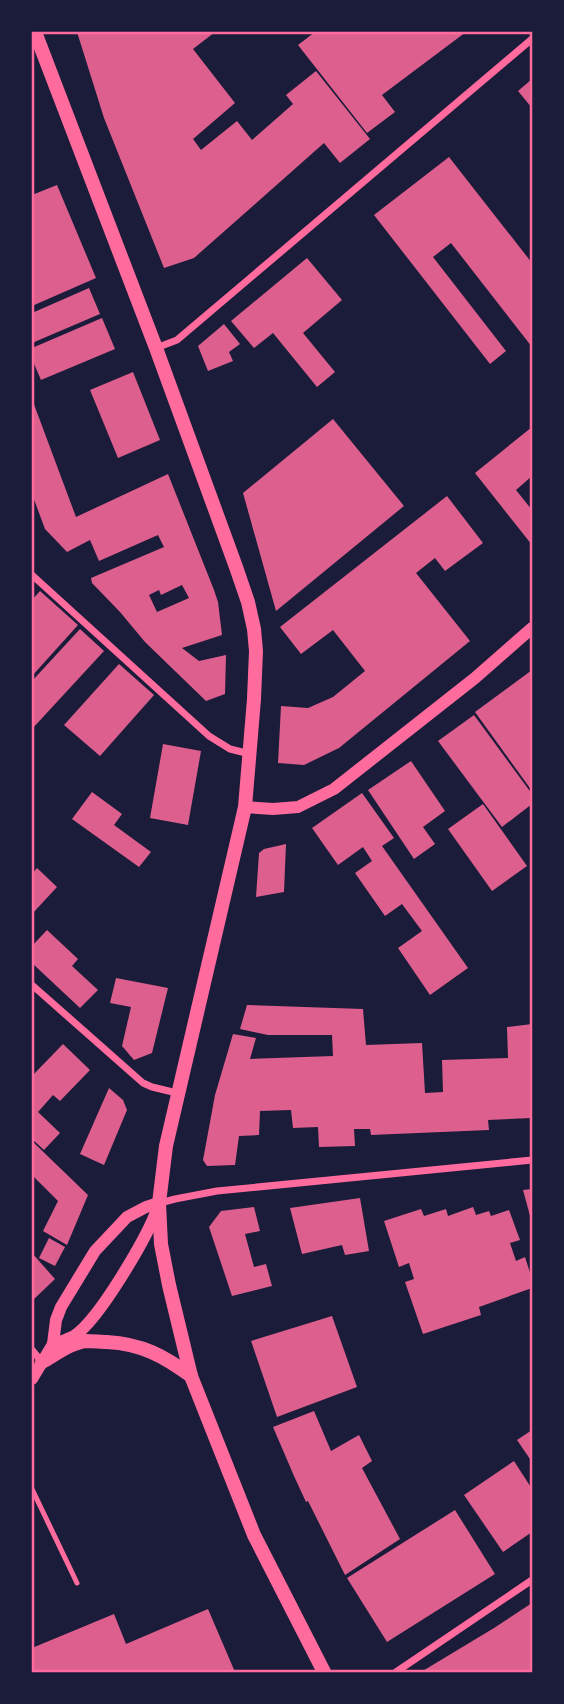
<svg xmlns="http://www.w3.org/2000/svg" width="564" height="1704" font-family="'Golos Text',sans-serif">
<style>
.building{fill:#dd5f8e;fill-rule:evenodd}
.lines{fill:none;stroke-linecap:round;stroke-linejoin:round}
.service{stroke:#ff6b9d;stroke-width:5}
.minor{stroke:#ff6b9d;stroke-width:7}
.tertiary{stroke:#ff6b9d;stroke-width:12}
.secondary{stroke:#ff6b9d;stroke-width:14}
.neatline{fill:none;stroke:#ff6b9d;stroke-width:2.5}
</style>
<rect width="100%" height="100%" fill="#1b1b3a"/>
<g class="building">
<path d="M77 32H215L193 49 235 103 193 139 201 150 237 121 252 140 293 104 286 95 316 71 370 139 340 163 324 143 194 258 164 268 104 118Z"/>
<path d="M315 32H466L382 95 395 112 367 133 298 45Z"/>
<path d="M532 79V108L518 91Z"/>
<path d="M449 157 532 263V347L451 243 433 257 506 351 490 364 374 215Z"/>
<path d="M57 185 96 278 32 306V195Z"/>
<path d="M307 258 342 300 303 333 335 372 317 387 273 333 254 348 231 321Z"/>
<path d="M89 288 100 314 32 343V313Z"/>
<path d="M102 318 115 349 41 380 32 359V348Z"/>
<path d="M224 324 240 344 229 352 233 361 208 371 198 346Z"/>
<path d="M133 372 160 440 118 458 90 390Z"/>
<path d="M32 399 76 517 168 474 214 590 218 602 222 635 182 648 199 661 226 655 225 694 206 701 145 642 120 612 92 583 91 578 164 547 158 535 99 561 90 540 67 552 45 529 32 494ZM182 585 189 598 157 612 149 595 159 590 161 595Z"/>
<path d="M333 419 404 506 276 611 243 493Z"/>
<path d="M532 427V476L516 490 532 510V545L475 473Z"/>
<path d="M447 496 483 543 445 571 435 558 416 573 470 641 339 748 304 765 278 763 281 706 308 708 333 697 365 671 333 630 301 654 280 627Z"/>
<path d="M40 591 78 625 32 676V600Z"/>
<path d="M80 629 104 651 32 729V681Z"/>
<path d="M119 664 154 695 100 756 64 725Z"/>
<path d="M532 670V791L475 712Z"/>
<path d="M474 715 532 794V804L502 827 438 741Z"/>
<path d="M163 744 201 751 188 825 150 818Z"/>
<path d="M411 761 445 811 423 827 435 844 414 859 368 790Z"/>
<path d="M92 792 122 814 114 825 151 852 139 867 72 819Z"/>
<path d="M362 793 394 838 382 846 468 968 430 995 398 948 422 931 402 904 385 916 355 873 372 861 363 847 338 865 312 828Z"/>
<path d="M483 804 527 866 492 891 448 829Z"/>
<path d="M286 844 284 892 256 897 259 853 264 849Z"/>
<path d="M37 868 57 887 32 914V874Z"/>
<path d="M47 930 78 959 72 966 98 990 80 1008 32 963V946Z"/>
<path d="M116 978 168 988 152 1053 134 1060 122 1046 131 1007 110 1003Z"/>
<path d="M247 1005 363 1009 366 1045 422 1043 425 1093 443 1092 442 1060 508 1058 507 1027 532 1024V1118L488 1120 489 1130 371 1135 370 1129H354L355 1146 319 1147 318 1127 293 1128 291 1110 260 1111 259 1135 239 1136 235 1165 207 1166 203 1160 215 1095 233 1034 256 1038 250 1059 333 1056 332 1035H268L240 1029Z"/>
<path d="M63 1044 90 1070 60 1101 53 1095 38 1112 60 1133 44 1150 32 1139V1076Z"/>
<path d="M109 1088 123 1100 127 1110 104 1165 80 1154Z"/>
<path d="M32 1141 88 1195 67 1245 43 1231 58 1201 32 1175Z"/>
<path d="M532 1189V1223L523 1190Z"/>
<path d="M360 1198 369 1251 345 1255 342 1245 302 1254 290 1208Z"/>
<path d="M254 1207 260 1231 245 1234 254 1267 266 1264 272 1286 232 1296 209 1227 221 1211Z"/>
<path d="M473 1207 476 1215 489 1211 491 1216 509 1210 520 1240 510 1243 516 1261 525 1257 532 1279V1288L479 1307 481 1315 423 1334 405 1282 414 1279 409 1263 399 1267 384 1221 421 1209 424 1216 446 1209 448 1216Z"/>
<path d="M49 1238 65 1247 55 1266 39 1258Z"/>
<path d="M32 1253 55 1279 32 1301Z"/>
<path d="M332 1316 357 1387 277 1417 251 1341Z"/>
<path d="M314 1411 331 1451 359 1435 372 1461 362 1468 400 1539 345 1575 308 1501 306 1502 294 1476 273 1427Z"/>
<path d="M532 1430V1462L517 1440Z"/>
<path d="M514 1461 532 1489V1532L503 1552 464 1495Z"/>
<path d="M455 1510 495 1574 387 1642 347 1578Z"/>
<path d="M532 1603V1672H421L494 1628Z"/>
<path d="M208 1609 235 1672H32V1648L114 1614 126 1644Z"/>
</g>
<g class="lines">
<path class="service" d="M32 1489 77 1583"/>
<g class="minor">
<path d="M156 348 177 340 532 39"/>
<path d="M32 575 209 736 230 749 250 754"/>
<path d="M32 985 143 1083 152 1087 177 1093"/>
<path d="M160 1203 175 1199 217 1191 532 1160"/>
<path d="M32 1350 42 1362"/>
<path d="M396 1672 532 1580"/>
</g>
<g class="tertiary">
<path d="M245 807 273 809 298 807 334 789 475 678 532 628"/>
<path d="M53 1344C60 1342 68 1339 74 1336 99 1320 148 1236 158 1207"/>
<path d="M32 1379 53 1344 56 1320 61 1307 95 1251 127 1217 146 1207 159 1203"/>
</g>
<g class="secondary">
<path d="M35 32 156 348 236 567 248 602 254 629 256 651 254 699 245 807 166 1146 159 1203 161 1244 169 1285 191 1376 254 1535 324 1672"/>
<path d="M42 1362C55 1355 70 1343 86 1341 93 1341 101 1342 107 1342 142 1344 164 1356 191 1376"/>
</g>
</g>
<rect width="564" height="1704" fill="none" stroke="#1b1b3a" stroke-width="66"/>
<rect x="33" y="33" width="498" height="1638" class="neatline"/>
</svg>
